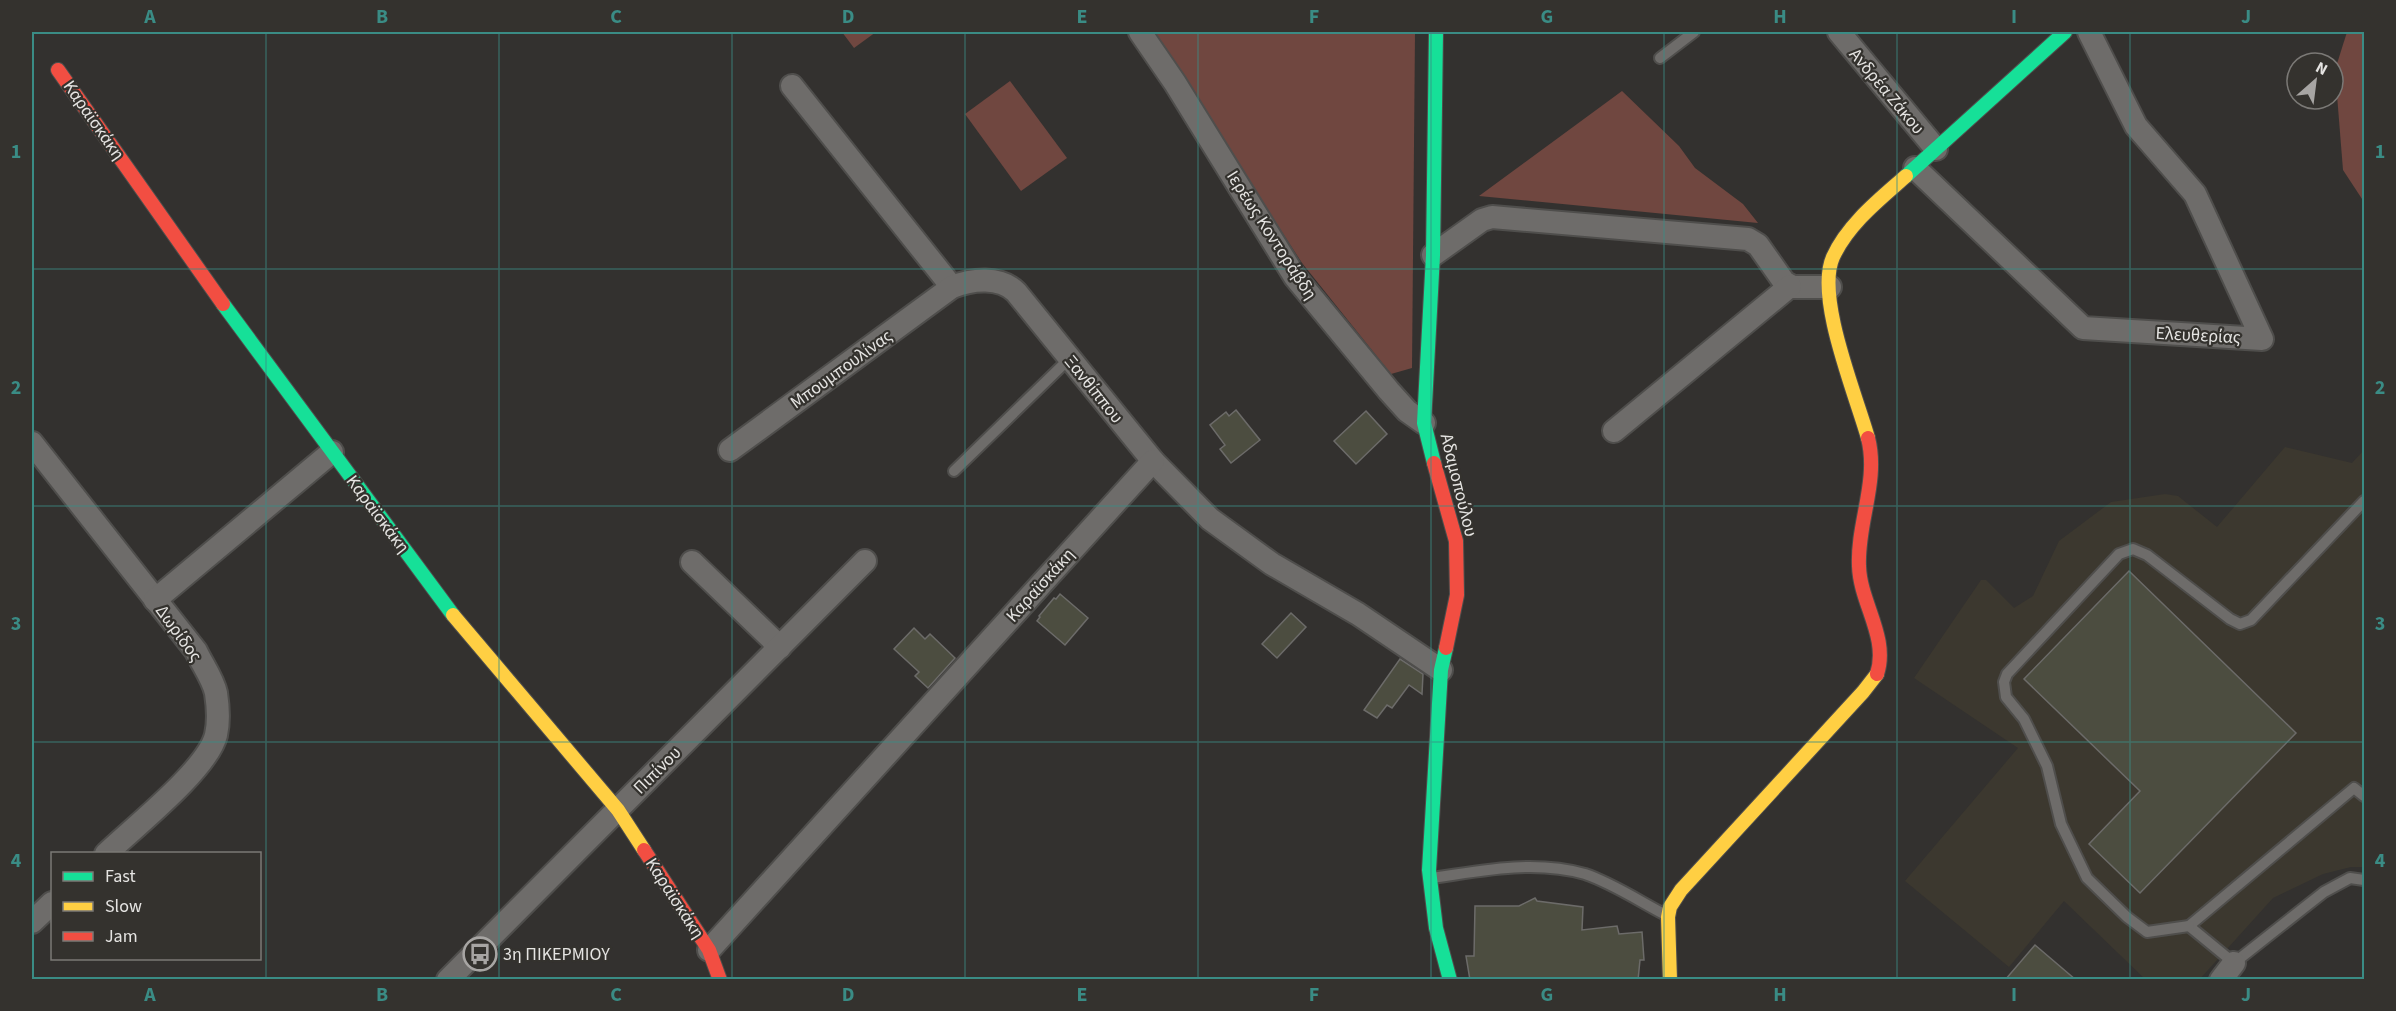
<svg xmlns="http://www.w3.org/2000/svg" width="2396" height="1011" font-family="'Source Sans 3',sans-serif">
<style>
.built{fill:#3c382f}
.green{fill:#704740}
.building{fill:#4c4d40;stroke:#6c6b69;stroke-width:1.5}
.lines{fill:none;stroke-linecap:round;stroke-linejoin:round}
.lane-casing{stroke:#4f4e4c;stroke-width:14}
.street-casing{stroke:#4f4e4c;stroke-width:26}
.fast-casing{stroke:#4f4e4c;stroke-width:16}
.slow-casing{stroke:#4f4e4c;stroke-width:16}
.jam-casing{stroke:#4f4e4c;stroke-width:16}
.lane{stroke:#6e6c6a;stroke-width:10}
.street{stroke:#6e6c6a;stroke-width:22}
.fast{stroke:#16e098;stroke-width:14}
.slow{stroke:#ffcf43;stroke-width:14}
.jam{stroke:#f24e42;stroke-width:14}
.grid{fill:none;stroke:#3a8c85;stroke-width:1.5;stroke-opacity:0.55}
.labels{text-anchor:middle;stroke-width:4.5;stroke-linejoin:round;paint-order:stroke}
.street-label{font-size:18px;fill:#e5e4e2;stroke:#34322e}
.poi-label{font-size:18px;fill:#e5e4e2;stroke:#34322e;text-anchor:start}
.neatline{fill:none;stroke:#3a8c85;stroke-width:2}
.grid-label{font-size:20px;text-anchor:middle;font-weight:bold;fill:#3a8c85}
</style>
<rect width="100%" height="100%" fill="#33312f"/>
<path class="built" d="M2285 447 2352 463 2364 450V867H2351L2323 874 2273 898 2199 980 2145 979 2064 901 2009 967 1905 881 2018 748 1914 678 1981 580H1986L2014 608 2033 596 2059 541 2111 502 2165 494 2178 496 2217 527Z"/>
<g class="green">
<path d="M842 32H876L854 48Z"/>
<path d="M1152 32H1415L1412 368 1391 374 1302 263Z"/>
<path d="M2347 32H2360L2364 36V202L2343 170 2335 70Z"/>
<path d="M1010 81 1067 158 1021 191 965 114Z"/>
<path d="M1622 91 1679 146 1695 168 1743 204 1758 223 1479 196Z"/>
</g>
<g class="building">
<path d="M1236 410 1260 440 1231 463 1220 449 1225 445 1210 425 1226 412 1229 416Z"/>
<path d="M1366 411 1387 434 1356 464 1334 441Z"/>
<path d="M2129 571 2296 733 2140 893 2089 844 2140 791 2024 679Z"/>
<path d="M1060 594 1088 618 1065 645 1037 621 1040 617 1039 616 1054 598 1056 599Z"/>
<path d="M1291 613 1306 627 1277 658 1262 644Z"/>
<path d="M914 628 925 639 930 634 955 658 928 688 915 676 919 672 894 649Z"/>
<path d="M1400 659 1423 674 1422 694 1409 685 1392 708 1387 705 1377 718 1364 710Z"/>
<path d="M1535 898 1537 901 1583 907 1582 930 1617 926 1619 934 1642 932 1644 960H1640L1638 980H1470L1466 956H1474L1475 906H1519Z"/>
<path d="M2035 945 2076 980H2005Z"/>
</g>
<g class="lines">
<g class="lane-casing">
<g id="lane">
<path d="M1660 58 1694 32"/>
<path d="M954 471 1069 359"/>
<path d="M2364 796 2354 788 2189 926 2234 963 2324 892 2350 878 2364 880"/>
<path d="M1433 878C1483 870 1536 860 1585 874 1612 883 1639 901 1664 914"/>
<path d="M2189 926 2147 932 2127 917 2087 878 2061 824 2047 766 2024 719 2006 697 2004 682 2007 674 2119 554 2133 549 2147 555 2230 619 2240 624 2251 620 2364 501"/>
</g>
</g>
<g class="street-casing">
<g id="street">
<path d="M1140 32 1175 83 1295 277 1389 391 1407 411 1424 423"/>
<path d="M1839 32 1936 149"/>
<path d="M792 86 952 287"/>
<path d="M1915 168 2083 328 2262 339 2195 194 2136 126 2089 32"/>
<path d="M1433 255 1482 220 1492 217 1748 239 1758 245 1784 282 1793 287H1830"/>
<path d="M1614 431 1790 286"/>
<path d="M32 443 196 651C202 664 213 679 216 693 218 706 219 722 216 735 208 769 133 828 106 854"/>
<path d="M730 450 952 287C972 279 1000 276 1016 292L1153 461 1210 519 1272 564 1358 614 1441 670"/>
<path d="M692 562 780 647"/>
<path d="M155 600 332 452"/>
<path d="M32 922 52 903"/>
<path d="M709 950 1153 461"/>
<path d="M448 980 865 561"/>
<path d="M2221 980 2234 963"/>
</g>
</g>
<g class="fast-casing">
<g id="fast">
<path d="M1906 176 2065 32"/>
<path d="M223 304 453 615"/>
<path d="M1434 463 1424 423 1433 255 1436 32"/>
<path d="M1446 648 1441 670 1429 870 1436 928 1450 980"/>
</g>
</g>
<g class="slow-casing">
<g id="slow">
<path d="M1868 438C1856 395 1815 297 1833 257 1848 224 1880 199 1906 176"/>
<path d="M453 615 618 810 644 850"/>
<path d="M1670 980 1668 917 1670 907 1681 890 1863 692 1877 674"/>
</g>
</g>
<g class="jam-casing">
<g id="jam">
<path d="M58 70 223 304"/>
<path d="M1868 438C1879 481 1857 523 1859 566 1860 603 1889 637 1877 674"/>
<path d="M1434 463 1456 541 1457 595 1446 648"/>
<path d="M644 850 709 950 720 980"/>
</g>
</g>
<use href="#lane" class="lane"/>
<use href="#street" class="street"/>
<use href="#fast" class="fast"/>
<use href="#slow" class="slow"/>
<use href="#jam" class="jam"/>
</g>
<path class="grid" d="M266 32V980M499 32V980M732 32V980M965 32V980M1198 32V980M1431 32V980M1664 32V980M1897 32V980M2130 32V980M32 269H2364M32 506H2364M32 742H2364"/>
<defs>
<g id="bus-ring" transform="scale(1.725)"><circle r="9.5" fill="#34322e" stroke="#a7a5a3" stroke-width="1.5"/><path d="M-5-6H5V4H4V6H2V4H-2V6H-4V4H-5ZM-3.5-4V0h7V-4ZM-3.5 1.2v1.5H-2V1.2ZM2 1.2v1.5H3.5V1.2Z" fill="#a7a5a3"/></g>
</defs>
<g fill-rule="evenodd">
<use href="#bus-ring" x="480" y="954"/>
</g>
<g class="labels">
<g class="street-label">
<text transform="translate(1887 91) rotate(50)" y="6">Ανδρέα Ζάκου</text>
<text transform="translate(94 120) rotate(55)" y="6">Καραϊσκάκη</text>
<text transform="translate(1272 235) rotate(57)" y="6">Ιερέως Κοντοράβδη</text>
<text transform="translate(2198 335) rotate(3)" y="6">Ελευθερίας</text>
<text transform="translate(841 369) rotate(-36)" y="6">Μπουμπουλίνας</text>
<text transform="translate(1094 389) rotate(51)" y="6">Ξανθίππου</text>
<text transform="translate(1459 485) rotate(76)" y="6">Αδαμοπούλου</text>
<text transform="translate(378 514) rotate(53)" y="6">Καραϊσκάκη</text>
<text transform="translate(1040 585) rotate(-48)" y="6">Καραϊσκάκη</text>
<text transform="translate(179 633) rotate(54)" y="6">Δωρίδος</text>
<text transform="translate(657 770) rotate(-45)" y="6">Πιπίνου</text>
<text transform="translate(675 898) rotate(57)" y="6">Καραϊσκάκη</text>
</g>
<g class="poi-label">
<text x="503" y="960">3η ΠΙΚΕΡΜΙΟΥ</text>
</g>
</g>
<rect width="2396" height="1011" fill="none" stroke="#34322e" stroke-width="66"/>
<rect x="51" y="852" width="210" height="108" fill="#34322e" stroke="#7b7976" stroke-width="1.5"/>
<rect x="63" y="872" width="30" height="9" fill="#16e098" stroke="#7b7976" stroke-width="1.5"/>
<text x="105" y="882" font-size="18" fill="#e5e4e2">Fast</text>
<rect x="63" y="902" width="30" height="9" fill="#ffcf43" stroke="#7b7976" stroke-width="1.5"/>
<text x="105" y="912" font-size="18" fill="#e5e4e2">Slow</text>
<rect x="63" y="932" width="30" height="9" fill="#f24e42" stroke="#7b7976" stroke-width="1.5"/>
<text x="105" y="942" font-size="18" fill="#e5e4e2">Jam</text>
<g transform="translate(2315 81) rotate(28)"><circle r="28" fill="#34322e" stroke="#7b7976" stroke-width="1.5"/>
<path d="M0-4.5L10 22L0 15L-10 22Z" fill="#a7a5a3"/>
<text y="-9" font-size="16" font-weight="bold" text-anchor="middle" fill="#e5e4e2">N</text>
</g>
<rect x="33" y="33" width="2330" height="945" class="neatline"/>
<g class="grid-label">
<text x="150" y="23">A</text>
<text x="382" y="23">B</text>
<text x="616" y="23">C</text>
<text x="848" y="23">D</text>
<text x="1082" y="23">E</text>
<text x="1314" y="23">F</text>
<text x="1547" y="23">G</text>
<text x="1780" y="23">H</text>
<text x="2014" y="23">I</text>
<text x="2246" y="23">J</text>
<text x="16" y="158">1</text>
<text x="2380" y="158">1</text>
<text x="16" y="394">2</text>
<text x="2380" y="394">2</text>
<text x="16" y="630">3</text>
<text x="2380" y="630">3</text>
<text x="16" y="867">4</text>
<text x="2380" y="867">4</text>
<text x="150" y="1001">A</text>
<text x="382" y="1001">B</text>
<text x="616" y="1001">C</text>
<text x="848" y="1001">D</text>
<text x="1082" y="1001">E</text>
<text x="1314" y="1001">F</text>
<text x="1547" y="1001">G</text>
<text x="1780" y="1001">H</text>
<text x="2014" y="1001">I</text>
<text x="2246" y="1001">J</text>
</g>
</svg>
